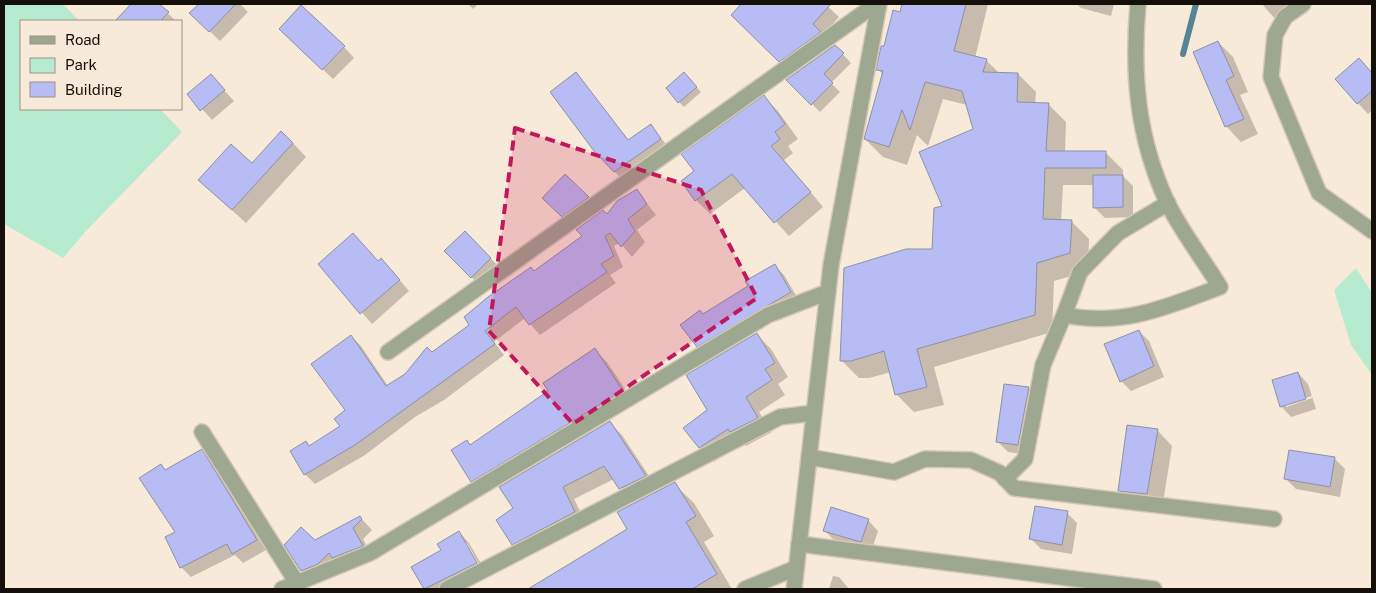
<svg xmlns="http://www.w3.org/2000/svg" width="1376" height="593" font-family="'Public Sans',sans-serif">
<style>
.green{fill:#b7ebd0}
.shadow{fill:#0003;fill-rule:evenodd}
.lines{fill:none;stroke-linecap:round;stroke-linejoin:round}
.stream{stroke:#548594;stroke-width:6}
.building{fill:#b7bcf5;stroke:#8e90a3}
.minor-casing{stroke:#d4c7b7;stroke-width:18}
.minor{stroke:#9ea78f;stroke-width:15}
.marked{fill:#c2185b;fill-opacity:0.2;stroke:#c2185b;stroke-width:4;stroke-dasharray:10 6;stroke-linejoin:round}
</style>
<rect width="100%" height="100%" fill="#f8ead8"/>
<g class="green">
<path d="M4 4H63L79 21H21V109H160L182 132 86 231 63 258 4 224Z"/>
<path d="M1356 268 1372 293V375L1351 345 1334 290Z"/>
</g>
<g class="shadow">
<path d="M133 4H158L176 21H117Z"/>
<path d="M200 4H240L248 12 220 41 191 13Z"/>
<path d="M468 4H478L473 9Z"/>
<path d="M743 4H763L767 8 771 4H825L839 17 790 71 732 15Z"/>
<path d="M903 4H988L975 58 986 60 999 73 1018 74 1036 92 1035 104H1048L1066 122 1065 152H1105L1123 170V176L1133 186V217L1105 218 1094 207V185H1063L1061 221H1071L1089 239 1088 271 1054 281 1052 332 934 367 944 405 914 412 896 394 891 372 869 378H859L841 360 933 250 974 130 967 105 943 99 928 146 917 135 907 165 883 157 865 139 883 75 878 69Z"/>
<path d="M1077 4H1114L1111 16 1081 8Z"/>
<path d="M1262 4H1303L1308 12 1283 28Z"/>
<path d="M291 39 344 47 354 58 333 79Z"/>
<path d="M1218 42 1233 57 1248 92 1240 95 1258 134 1241 142 1226 126Z"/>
<path d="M835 46 851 63 831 83 840 92 820 112 788 80Z"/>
<path d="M1359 60 1372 73V110L1368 114 1337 80Z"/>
<path d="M576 74 629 141 651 126 670 149 624 181 614 171Z"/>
<path d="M211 76 234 101 212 120 189 95Z"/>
<path d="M689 79 701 92 684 107 679 102Z"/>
<path d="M764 97 778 111 798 139 788 146 793 153 784 160 823 207 789 236 745 188 710 214 696 200 695 171Z"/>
<path d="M293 143 306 157 246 223 214 194 252 165Z"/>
<path d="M565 176 598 208 573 226 554 208Z"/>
<path d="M636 190 656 215 637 230 645 242 632 257 620 243 614 246 623 267 610 275 616 283 540 335 525 318 494 342 504 355 444 400 415 417 365 455 315 484 305 474 306 443 310 447 342 427 347 410 351 336 361 346 388 386 471 325 534 272 584 236Z"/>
<path d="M465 232 501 269 482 288 446 251Z"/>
<path d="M378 262 391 270 409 291 372 324 320 265Z"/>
<path d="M775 266 784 275 800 302 707 355 698 346 704 315 750 287Z"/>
<path d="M1139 331 1149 341 1164 377 1131 391 1121 381Z"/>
<path d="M756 334 771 349 788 377 778 384 785 395 759 412 772 432 746 446 742 443 714 462 685 429 708 410Z"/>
<path d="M595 350 607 362 635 404 484 494 472 481 467 442 471 445 550 392Z"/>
<path d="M1298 373 1308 384 1316 409 1291 417 1281 406ZM1312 396V398L1286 407V404Z"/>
<path d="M1029 388 1039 399 1028 455 1008 452 998 442Z"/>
<path d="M609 422 622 435 657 488 633 501 614 479 574 499 587 525 526 556 513 544 514 509Z"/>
<path d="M1157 430 1172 446 1162 509 1134 506 1119 490Z"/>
<path d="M202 451 212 461 266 550 243 563 235 555 191 577 181 567 176 533 161 465 167 471Z"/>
<path d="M1334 458 1345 469 1340 497 1296 489 1286 479Z"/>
<path d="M674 484 694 503 714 536 704 542 732 589H530L629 530Z"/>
<path d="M1067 513 1077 523 1072 554 1041 549 1030 538Z"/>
<path d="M360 517 372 530 363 539 372 556 312 581 302 570Z"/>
<path d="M868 520 878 531 871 552 835 541 825 531Z"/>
<path d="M459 532 469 543 487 574 457 589H425L413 567 443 551ZM464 543H467L481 568 479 569Z"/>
<path d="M833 576 839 577 849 589H829Z"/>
</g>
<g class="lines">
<path class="stream" d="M1183 54 1196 4"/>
</g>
<g class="building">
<path d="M131 4H159L169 12 160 21H115Z"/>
<path d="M199 4H236L209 32 189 13Z"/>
<path d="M741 4H831L813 24 821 32 779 62 731 15Z"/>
<path d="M902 4H966L954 51 987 59 983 72 1018 73 1017 102 1049 103 1046 151H1106V168H1045L1043 219 1072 220 1070 253 1037 263 1035 315 917 349 927 387 895 395 884 351 851 361H840L844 268 906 249H932L934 208 942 206 919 152 973 129 962 91 925 82 910 130 902 110 889 147 864 139 883 71 876 70 881 46H884L893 10 900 12Z"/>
<path d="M301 5 345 46 322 70 279 29Z"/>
<path d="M1218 41 1234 76 1226 80 1244 119 1225 127 1193 52Z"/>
<path d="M835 45 844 53 824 74 833 83 811 105 786 80Z"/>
<path d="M1359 58 1372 73V91L1357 104 1335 79Z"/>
<path d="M576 72 628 140 651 124 661 139 614 172 594 151 550 92Z"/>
<path d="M684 72 697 87 678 103 666 88Z"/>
<path d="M211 74 225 90 200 111 187 94Z"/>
<path d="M764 95 785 124 775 132 780 139 771 146 811 192 774 223 732 174 695 201 681 181 694 171 681 154Z"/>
<path d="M281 131 293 143 232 210 198 180 231 144 252 163Z"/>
<path d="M565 174 589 197 562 217 542 198Z"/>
<path d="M1093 175H1123V207L1093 208Z"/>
<path d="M637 189 647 204 628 219 635 231 621 247 610 233 605 236 614 256 601 264 607 272 529 325 516 307 485 331 495 344 355 445 304 475 290 451 306 441 309 446 340 426 334 419 345 410 311 364 351 335 386 386 405 374 427 347 432 352 469 325 464 317 488 297 531 267 534 271 582 236 576 230 603 210 607 214 617 201Z"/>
<path d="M465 231 491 258 471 278 444 251Z"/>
<path d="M353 233 378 261 381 258 400 280 360 314 318 264Z"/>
<path d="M775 264 791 292 697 347 680 325 700 310 703 314 748 286 745 281Z"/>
<path d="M1139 330 1154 366 1120 382 1104 344Z"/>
<path d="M757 333 775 363 765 369 772 380 746 397 758 418 730 432 728 429 699 448 683 428 707 410 686 375Z"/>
<path d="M595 348 623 391 471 482 451 450 467 440 470 445 548 391 543 383Z"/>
<path d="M1298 372 1306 399 1280 407 1272 380Z"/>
<path d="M1004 384 1029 387 1018 445 996 442Z"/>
<path d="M610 421 646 476 619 489 604 466 563 487 575 512 512 545 496 520 513 508 499 487Z"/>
<path d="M1127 425 1158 429 1147 494 1118 491Z"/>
<path d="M202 449 257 540 232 554 227 544 180 568 165 537 175 532 139 478 161 464 165 470Z"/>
<path d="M1289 450 1335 457 1330 487 1284 479Z"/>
<path d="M675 482 696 516 686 522 717 574 692 589H528L627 529 617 512Z"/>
<path d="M1035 506 1068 511 1062 545 1029 539Z"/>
<path d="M831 507 869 519 861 542 823 531Z"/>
<path d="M360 516 362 519 353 528 363 546 332 558 329 553 318 564 301 571 284 545 301 527 315 540Z"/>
<path d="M459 531 477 563 424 589 411 567 441 550 437 544Z"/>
</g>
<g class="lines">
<g class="minor-casing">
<g id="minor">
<path d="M1303 4 1285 17 1275 35 1271 77 1319 193 1372 231"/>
<path d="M1064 315 1080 272 1118 233 1168 203"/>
<path d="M388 352 876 4"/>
<path d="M202 432 297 583"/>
<path d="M809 457 894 472 925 459 971 460 1000 473 1014 488 1274 519"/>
<path d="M1005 479 1025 459 1043 365 1064 315C1123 327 1166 307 1220 287 1203 259 1181 231 1167 202 1137 137 1132 74 1138 4"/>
<path d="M799 544 1154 589"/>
<path d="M282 589 370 553 768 315 828 292"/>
<path d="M447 589 780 417 814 413"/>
<path d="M745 589 796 568"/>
<path d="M794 589 831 265 879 4"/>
</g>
</g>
<use href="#minor" class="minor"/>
</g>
<path class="marked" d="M515 128 701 190 757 298 573 424 489 331Z"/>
<rect width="1376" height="593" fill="none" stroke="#140f09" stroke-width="10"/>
<rect x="20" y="20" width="162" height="90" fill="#f8ead8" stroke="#9d9285"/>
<rect x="30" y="36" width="25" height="8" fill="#9ea78f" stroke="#9d9285"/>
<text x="65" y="45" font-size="15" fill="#140f09">Road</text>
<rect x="30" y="58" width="25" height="15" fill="#b7ebd0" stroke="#9d9285"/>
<text x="65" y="70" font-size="15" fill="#140f09">Park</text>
<rect x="30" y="82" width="25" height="15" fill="#b7bcf5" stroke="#9d9285"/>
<text x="65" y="95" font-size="15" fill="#140f09">Building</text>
</svg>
